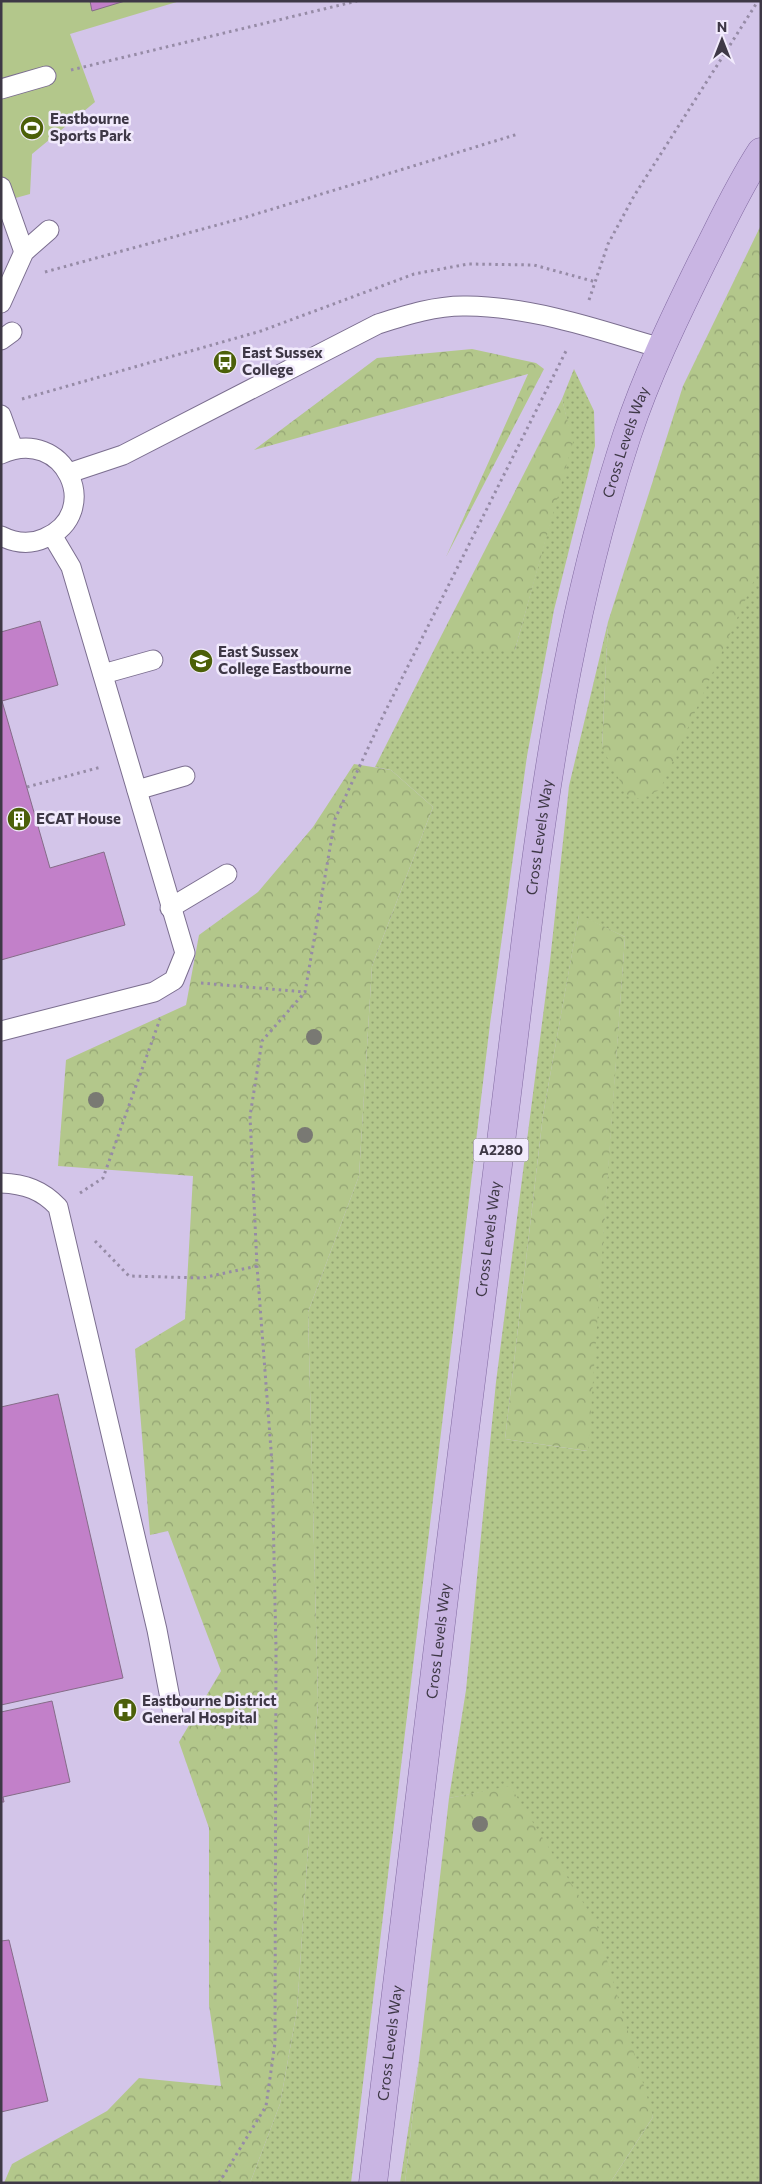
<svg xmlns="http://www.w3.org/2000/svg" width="762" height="2184" font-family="Commissioner,sans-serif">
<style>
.grass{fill:url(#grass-dots);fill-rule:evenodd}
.forest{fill:url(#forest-crowns)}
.park{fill:#b3c78b}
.building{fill:#c280c9;stroke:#856c88}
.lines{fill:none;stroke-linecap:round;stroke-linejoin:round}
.service-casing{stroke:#7b6e8f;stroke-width:21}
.primary-casing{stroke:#8169a0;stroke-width:29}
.path{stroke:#968ba6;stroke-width:3;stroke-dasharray:2.5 4;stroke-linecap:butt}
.service{stroke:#fff;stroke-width:19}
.primary{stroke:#c9b5e3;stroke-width:28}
.tree{fill:#797973}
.labels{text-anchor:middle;stroke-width:5;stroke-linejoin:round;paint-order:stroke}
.shield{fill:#f1eafc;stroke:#746d7d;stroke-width:1}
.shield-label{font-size:14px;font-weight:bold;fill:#3e3846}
.poi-label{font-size:15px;font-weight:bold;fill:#3e3846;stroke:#f1eafc;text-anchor:start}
.street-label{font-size:15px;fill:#3e3846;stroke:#f1eafc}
</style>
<defs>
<pattern id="grass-dots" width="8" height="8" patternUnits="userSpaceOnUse" patternTransform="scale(1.25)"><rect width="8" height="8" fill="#b3c78b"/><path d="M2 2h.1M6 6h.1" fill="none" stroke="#93a373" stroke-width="1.8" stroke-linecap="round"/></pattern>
<pattern id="forest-crowns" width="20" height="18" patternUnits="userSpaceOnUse" patternTransform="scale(1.25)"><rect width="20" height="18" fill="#b3c78b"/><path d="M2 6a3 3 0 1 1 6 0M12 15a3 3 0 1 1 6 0" fill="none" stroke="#93a373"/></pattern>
</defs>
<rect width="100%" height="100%" fill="#d3c5e9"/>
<g class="grass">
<path d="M574 369 594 411 595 446 554 610 527 756 490 1024 351 2183H250L280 2104 297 2010 318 1701 308 1312 359 1176 372 966 433 807 391 770 375 767 434 650H515L572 442 562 399Z"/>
<path d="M761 565V2183H610L653 2117 510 1787 449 1798 466 1690 496 1382 550 961 569 786 608 622 602 748 748 589ZM579 915 625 937 587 1451 505 1439 543 1115Z"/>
<path d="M419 2060 405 2183H400Z"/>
</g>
<g class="forest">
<path d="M761 225V565L660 790 631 801 602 748 608 622 683 386Z"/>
<path d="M472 349 536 363 544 369 446 557 528 374 254 450 377 358Z"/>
<path d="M562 399 573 442 515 650H434Z"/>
<path d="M354 764 391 770 433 807 372 966 359 1176 308 1312 318 1701 297 2010 280 2104 250 2183H4L12 2164 107 2111 139 2078 221 2086 209 2005V1828L179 1742 221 1671 168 1531 150 1535 135 1349 185 1319 193 1176 58 1166 66 1060 186 1005 199 935 258 892 313 827Z"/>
<path d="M579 914 625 937 588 1451 505 1439 543 1115Z"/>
<path d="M510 1786 596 1923 653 2117 610 2183H405L449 1798Z"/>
</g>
<path class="park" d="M1 1H180L70 34 95 102 32 154 30 194 1 202Z"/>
<g class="building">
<path d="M90 1H125L92 11Z"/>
<path d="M40 621 58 685 2 701 50 868 104 852 125 925 1 960V632Z"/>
<path d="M58 1394 123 1678 1 1705V1407Z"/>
<path d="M52 1701 70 1782 3 1797 4 1802H1V1712Z"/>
<path d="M9 1940 48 2101 1 2112V1941Z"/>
</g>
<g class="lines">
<g class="service-casing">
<g id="service">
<path d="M1 89 46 76"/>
<path d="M1 187 24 252"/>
<path d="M1 303 24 252 49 230"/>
<path d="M1 340 12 332"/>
<path d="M1 415 13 448"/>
<path d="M1 454C65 425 104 513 45 538 30 545 15 543 1 536"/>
<path d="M69 473 123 455 378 324C406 315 437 305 467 306 533 307 598 329 660 348"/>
<path d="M103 674 153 660"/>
<path d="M137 790 185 776"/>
<path d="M170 908 227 874"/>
<path d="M1 1031 154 992 174 980 185 953 71 567 52 535"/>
<path d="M1 1183C25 1184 42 1190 58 1207L157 1630 173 1714"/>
</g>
</g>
<g class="primary-casing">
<g id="primary">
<path id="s1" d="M373 2183C415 1844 454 1504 498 1165 530 920 549 671 627 435 647 375 674 319 702 262 721 225 738 187 761 152"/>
</g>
</g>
<g class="path">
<path d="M71 70 357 1"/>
<path d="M45 272 243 218 518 134"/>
<path d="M589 300 608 244 634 196 758 1"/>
<path d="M22 399 261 331 414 274 468 264 534 265 596 282"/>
<path d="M27 787 101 767"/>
<path d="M201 983 305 992"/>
<path d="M80 1193 103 1178 160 1019"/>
<path d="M95 1241 129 1276 202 1278 257 1266"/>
<path d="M219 2183 266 2106 275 2043 276 1649 272 1463 257 1266 250 1116 262 1041 305 992 335 819 383 716 567 349"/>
</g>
<use href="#service" class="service"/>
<use href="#primary" class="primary"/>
</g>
<g class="tree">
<circle cx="314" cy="1037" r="8"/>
<circle cx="96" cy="1100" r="8"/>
<circle cx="305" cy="1135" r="8"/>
<circle cx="480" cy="1824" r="8"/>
</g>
<defs>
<g id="stadium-disc" transform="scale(1.25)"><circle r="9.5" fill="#4c6009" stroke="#f1eafc"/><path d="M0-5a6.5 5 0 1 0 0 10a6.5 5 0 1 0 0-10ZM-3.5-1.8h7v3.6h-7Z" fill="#fff"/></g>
<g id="bus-disc" transform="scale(1.25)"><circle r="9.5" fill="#4c6009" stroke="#f1eafc"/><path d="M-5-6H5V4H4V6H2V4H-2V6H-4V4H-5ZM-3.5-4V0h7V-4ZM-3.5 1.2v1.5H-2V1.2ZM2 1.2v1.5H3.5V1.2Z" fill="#fff"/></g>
<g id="university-disc" transform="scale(1.25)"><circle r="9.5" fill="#4c6009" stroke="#f1eafc"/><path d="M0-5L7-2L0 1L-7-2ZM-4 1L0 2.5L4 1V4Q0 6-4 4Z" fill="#fff"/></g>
<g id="building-disc" transform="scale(1.25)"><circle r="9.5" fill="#4c6009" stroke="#f1eafc"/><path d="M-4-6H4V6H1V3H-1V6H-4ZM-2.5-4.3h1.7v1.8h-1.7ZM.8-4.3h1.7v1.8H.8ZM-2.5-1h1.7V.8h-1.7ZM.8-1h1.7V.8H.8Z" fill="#fff"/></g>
<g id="hospital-disc" transform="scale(1.25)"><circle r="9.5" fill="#4c6009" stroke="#f1eafc"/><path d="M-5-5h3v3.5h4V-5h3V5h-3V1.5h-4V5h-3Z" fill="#fff"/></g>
</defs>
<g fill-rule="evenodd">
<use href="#stadium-disc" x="32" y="128"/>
<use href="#bus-disc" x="225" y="362"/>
<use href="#university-disc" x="201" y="661"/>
<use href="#building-disc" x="19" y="819"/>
<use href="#hospital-disc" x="125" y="1710"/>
</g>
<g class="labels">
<rect class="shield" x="473.5" y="1138.5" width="55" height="23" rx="4"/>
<g class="shield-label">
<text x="501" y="1155">A2280</text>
</g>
<g class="poi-label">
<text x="50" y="124">Eastbourne<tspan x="50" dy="17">Sports Park</tspan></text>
<text x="242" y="358">East Sussex<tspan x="242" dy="17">College</tspan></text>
<text x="218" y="657">East Sussex<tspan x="218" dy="17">College Eastbourne</tspan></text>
<text x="36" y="824">ECAT House</text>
<text x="142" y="1706">Eastbourne District<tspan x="142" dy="17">General Hospital</tspan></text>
</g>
<g class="street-label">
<text dy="5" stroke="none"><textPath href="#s1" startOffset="1761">Cross Levels Way</textPath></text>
<text dy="5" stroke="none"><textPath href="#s1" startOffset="1356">Cross Levels Way</textPath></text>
<text dy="5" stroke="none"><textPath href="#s1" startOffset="951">Cross Levels Way</textPath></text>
<text dy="5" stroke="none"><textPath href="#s1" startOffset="546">Cross Levels Way</textPath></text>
<text dy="5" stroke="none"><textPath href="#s1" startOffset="141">Cross Levels Way</textPath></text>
</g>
</g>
<rect width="762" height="2184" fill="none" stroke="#3e3846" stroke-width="5"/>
<g transform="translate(722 40)" stroke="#f1eafc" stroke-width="4" paint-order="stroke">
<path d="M0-4L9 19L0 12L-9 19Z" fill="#3e3846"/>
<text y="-8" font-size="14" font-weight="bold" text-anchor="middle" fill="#3e3846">N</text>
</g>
</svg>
